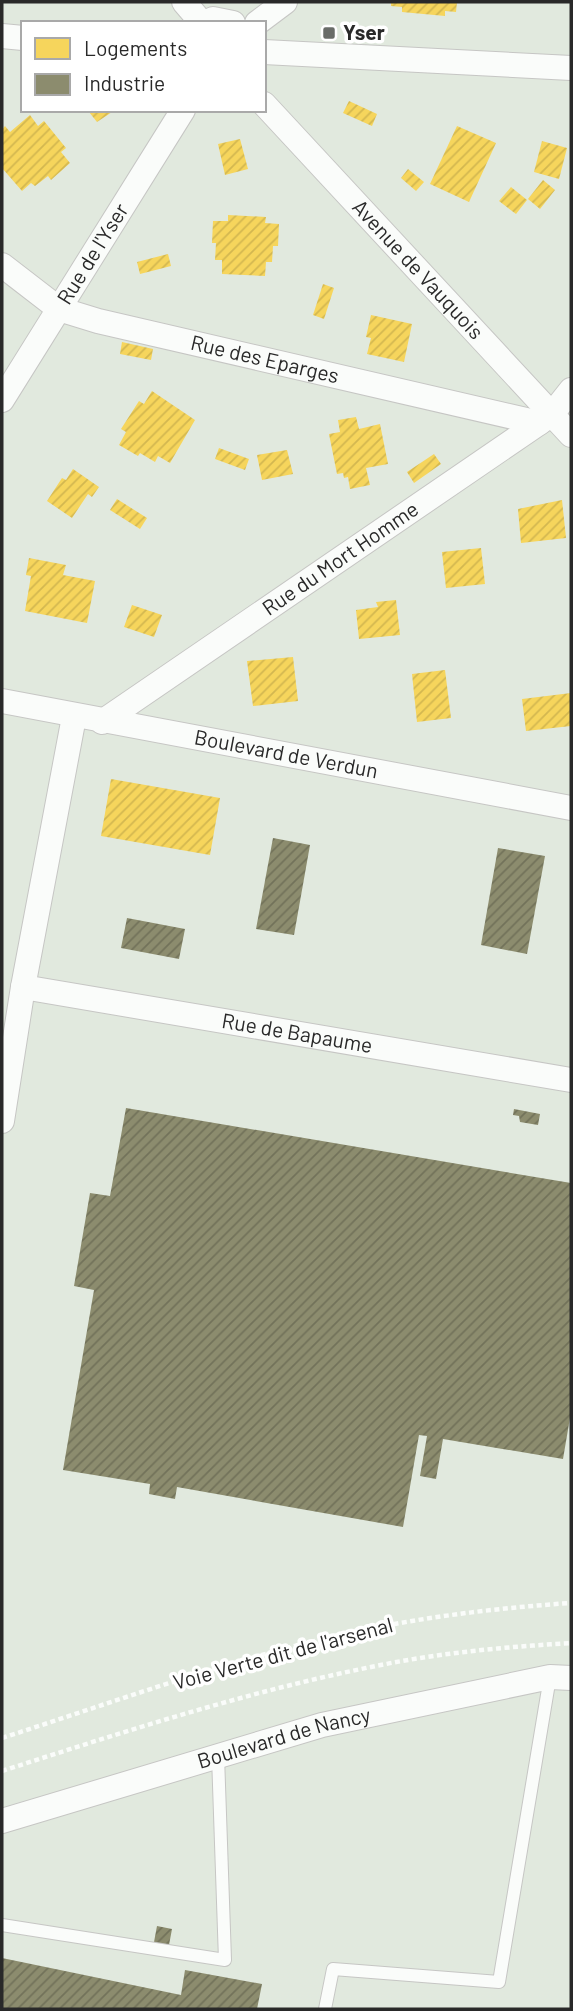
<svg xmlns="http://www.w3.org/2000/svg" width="573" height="2011" font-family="Barlow,sans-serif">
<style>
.homes{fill:url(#homes-hatch)}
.industry{fill:url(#industry-hatch)}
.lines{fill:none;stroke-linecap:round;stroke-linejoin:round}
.lane-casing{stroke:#c6c6c4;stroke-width:14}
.street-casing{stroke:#c6c6c4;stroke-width:26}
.path{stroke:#fafcfa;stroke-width:4.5;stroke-dasharray:5 3.5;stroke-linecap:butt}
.lane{stroke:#fafcfa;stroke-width:12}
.street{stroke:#fafcfa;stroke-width:24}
.poi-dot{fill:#696c68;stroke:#fff;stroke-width:2.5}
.labels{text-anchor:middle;stroke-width:7;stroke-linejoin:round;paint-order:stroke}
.poi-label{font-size:21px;font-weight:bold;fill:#292929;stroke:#fff;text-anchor:start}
.street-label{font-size:21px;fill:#292929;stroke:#fff}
</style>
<defs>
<pattern id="homes-hatch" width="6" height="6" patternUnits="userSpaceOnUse" patternTransform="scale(1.75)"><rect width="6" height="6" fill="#f6d55c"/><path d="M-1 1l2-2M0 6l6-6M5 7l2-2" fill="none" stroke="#d3b750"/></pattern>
<pattern id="industry-hatch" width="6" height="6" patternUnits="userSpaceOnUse" patternTransform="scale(1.75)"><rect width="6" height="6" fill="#8c8c6e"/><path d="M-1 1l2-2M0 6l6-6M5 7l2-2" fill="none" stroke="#72725a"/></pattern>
</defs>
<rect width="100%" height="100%" fill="#e1e9de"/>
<g class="homes">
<path d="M391 2H457L456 12 445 11V16L402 12V7L391 6Z"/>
<path d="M349 101 377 114 372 126 343 113Z"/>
<path d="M92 110H115L97 122 89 112Z"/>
<path d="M30 115 38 126 44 121 66 148 61 152 70 163 51 180 48 176 35 186 31 183 22 191 2 168V130L5 126 10 132Z"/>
<path d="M457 126 496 143 469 202 430 184Z"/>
<path d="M240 139 248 169 225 175 218 144Z"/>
<path d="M542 141 567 148 559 179 534 172Z"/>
<path d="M408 169 424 182 416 191 401 178Z"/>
<path d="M543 180 555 190 540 209 528 199Z"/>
<path d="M511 187 527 200 516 214 499 201Z"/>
<path d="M228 215 266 217 265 223 279 224 278 246H273L272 262H266L265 276 222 274V260H215L216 243H212L213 221H228Z"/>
<path d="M168 254 171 266 140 274 137 262Z"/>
<path d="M323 284 334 288 324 319 313 315Z"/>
<path d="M371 315 412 324 404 362 367 354 371 338 366 337Z"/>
<path d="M122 342 153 349 151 360 120 354Z"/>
<path d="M152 391 195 420 170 463 158 456 155 462 140 453 138 456 119 445 126 432 121 429 139 401 144 404Z"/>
<path d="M356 417 359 429 380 424 388 464 366 468 370 485 350 489 348 477 344 478 343 473 337 474 329 434 340 432 338 420Z"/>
<path d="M219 448 249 459 245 470 215 459Z"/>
<path d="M287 450 293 474 262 480 257 455Z"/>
<path d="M434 454 441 464 414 483 407 472Z"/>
<path d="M73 469 99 487 92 497 88 494 72 518 47 501 62 478 66 480Z"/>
<path d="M117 499 147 518 140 529 110 510Z"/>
<path d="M562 500 566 538 521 543 518 509Z"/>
<path d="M481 548 485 584 446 588 442 552Z"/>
<path d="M29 558 66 565 63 575 95 581 87 623 25 611 31 576 26 575Z"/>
<path d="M396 600 400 635 359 639 356 610 378 607 376 602Z"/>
<path d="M132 605 162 615 154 637 124 627Z"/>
<path d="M293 657 298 701 253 706 247 661Z"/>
<path d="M445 670 451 718 417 722 412 674Z"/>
<path d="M571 693V726L526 731 522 699Z"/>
<path d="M111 779 220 798 210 855 101 836Z"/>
</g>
<g class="industry">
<path d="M273 838 310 845 294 935 256 929Z"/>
<path d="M498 848 545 856 527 954 481 945Z"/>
<path d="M127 918 185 929 179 959 121 948Z"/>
<path d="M126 1108 571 1183V1412L563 1459 443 1439 436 1479 420 1476 427 1436 419 1435 403 1527 177 1487 175 1499 149 1494 150 1484 63 1470 94 1290 74 1286 90 1193 110 1196Z"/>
<path d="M514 1109 540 1114 538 1125 520 1122 519 1116 513 1115Z"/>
<path d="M157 1926 172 1929 169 1945 154 1942Z"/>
<path d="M2 1958 181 1995 185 1970 262 1984 257 2009H2Z"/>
</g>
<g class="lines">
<g class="lane-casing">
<g id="lane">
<path d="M2 1925 225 1960 218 1756"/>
<path d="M325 2009 333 1969 499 1982 550 1677"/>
</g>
</g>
<g class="street-casing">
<g id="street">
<path d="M184 2 202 23"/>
<path d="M206 23 213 19 233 23"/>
<path d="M257 23 285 2"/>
<path d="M2 36 23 38"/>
<path d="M264 52 571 68"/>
<path id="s1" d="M264 104 571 435"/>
<path id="s2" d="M2 265 59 309 98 321 539 423"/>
<path id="s3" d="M2 400 183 110"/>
<path id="s4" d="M2 701 571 808"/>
<path id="s5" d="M102 722 539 423 552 414 571 390"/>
<path id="s6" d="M23 987 571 1080"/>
<path d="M2 1121 23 987 74 717"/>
<path id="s7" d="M2 1821 322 1725 550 1677 571 1678"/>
</g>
</g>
<g class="path">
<path d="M2 1738C117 1701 231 1659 349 1633 423 1617 496 1608 571 1603"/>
<path d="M2 1771C123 1732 246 1692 371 1667 437 1653 504 1647 571 1643"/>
</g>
<use href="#lane" class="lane"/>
<use href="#street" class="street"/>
</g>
<rect class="poi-dot" x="322" y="26" width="14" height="14" rx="3.5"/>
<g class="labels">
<g class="poi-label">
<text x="343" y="40">Yser</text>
</g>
<g class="street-label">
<text dy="7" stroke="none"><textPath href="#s3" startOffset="172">Rue de l'Yser</textPath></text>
<text dy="7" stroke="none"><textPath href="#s1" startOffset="226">Avenue de Vauquois</textPath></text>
<text dy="7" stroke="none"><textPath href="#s2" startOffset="284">Rue des Eparges</textPath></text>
<text dy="7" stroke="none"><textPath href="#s5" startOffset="289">Rue du Mort Homme</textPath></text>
<text dy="7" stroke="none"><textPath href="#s4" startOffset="289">Boulevard de Verdun</textPath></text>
<text dy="7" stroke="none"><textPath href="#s6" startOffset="278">Rue de Bapaume</textPath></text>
<text transform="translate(283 1654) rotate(-15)" y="7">Voie Verte dit de l'arsenal</text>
<text dy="7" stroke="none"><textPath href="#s7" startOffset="294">Boulevard de Nancy</textPath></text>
</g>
</g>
<rect width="573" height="2011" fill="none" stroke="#292929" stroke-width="7"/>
<rect x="21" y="21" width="245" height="91" fill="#ffffff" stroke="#a9a9a9" stroke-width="2"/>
<rect x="35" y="38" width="35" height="21" fill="#f6d55c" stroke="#a9a9a9" stroke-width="2"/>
<text x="84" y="56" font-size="21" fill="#292929">Logements</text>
<rect x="35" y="74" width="35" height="21" fill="#8c8c6e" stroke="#a9a9a9" stroke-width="2"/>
<text x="84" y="91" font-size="21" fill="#292929">Industrie</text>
</svg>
